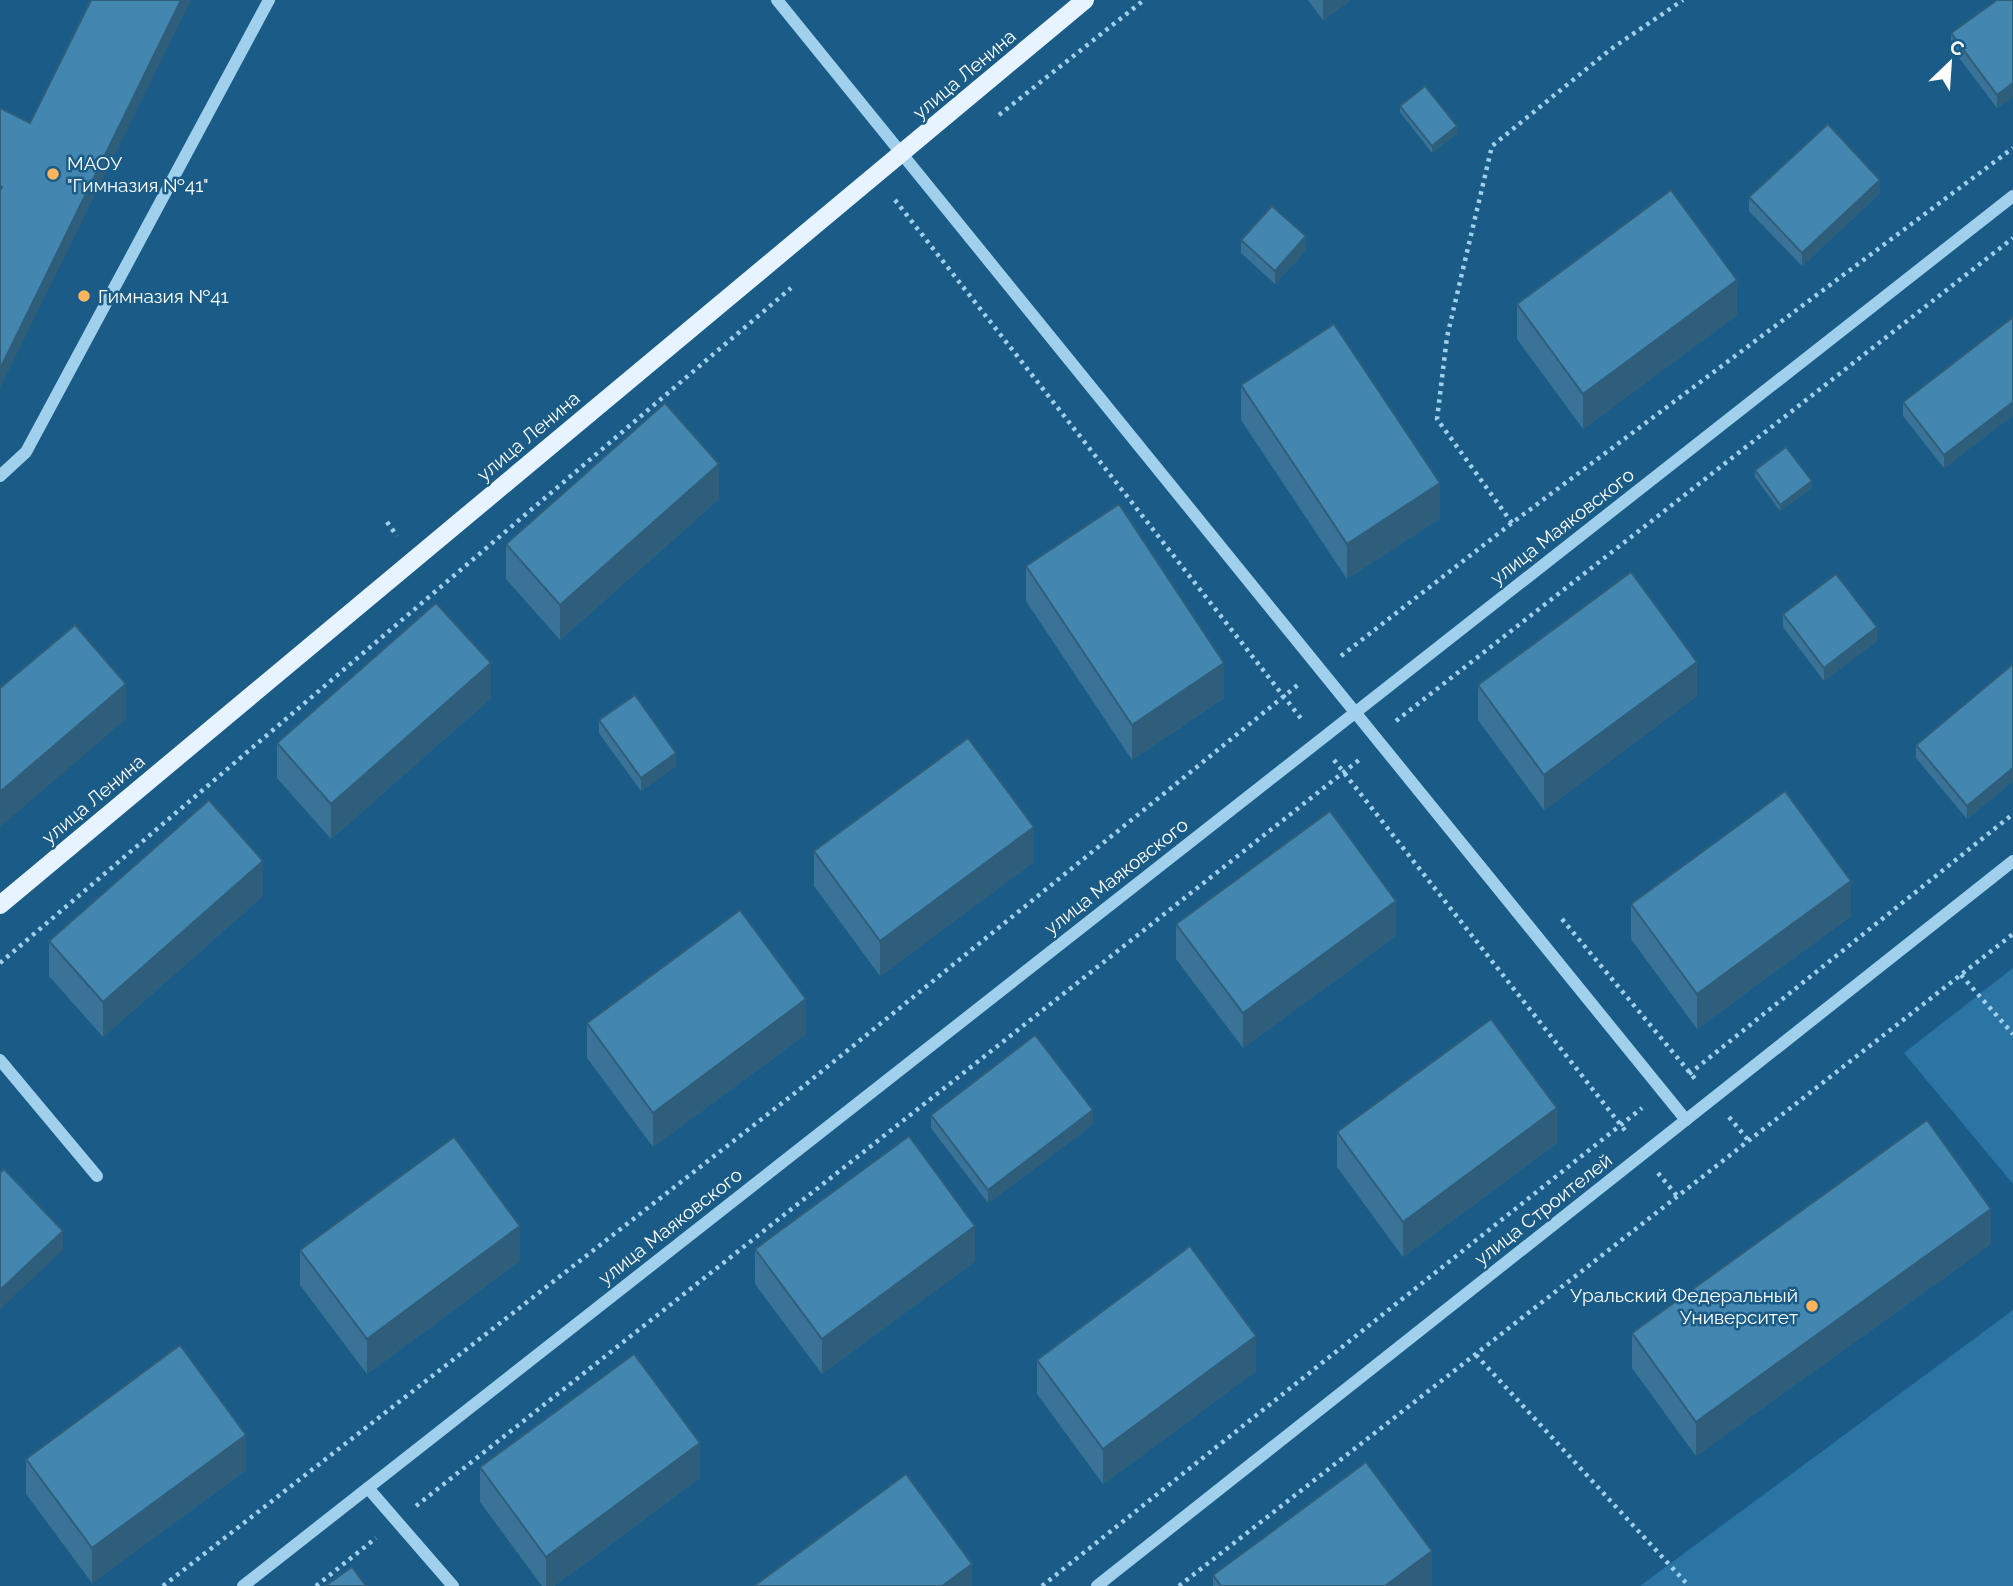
<svg xmlns="http://www.w3.org/2000/svg" width="2013" height="1586" font-family="Raleway,sans-serif">
<style>
.green{fill:#2a75a4}
.lines{fill:none;stroke-linecap:round;stroke-linejoin:round}
.path{stroke:#a1d0ec;stroke-width:4.5;stroke-dasharray:3.5 5;stroke-linecap:butt}
.minor{stroke:#a1d0ec;stroke-width:12}
.major{stroke:#e7f4ff;stroke-width:18}
.wall{fill:#3a7397}
.shaded-wall{fill:#2f5e7b}
.building{fill:#4386b0;stroke:#2f5e7b;stroke-width:2}
.poi-dot{fill:#ffb55d;stroke:#1a5c87;stroke-width:2.5}
.labels{text-anchor:middle;stroke-width:5;stroke-linejoin:round;paint-order:stroke}
.street-label{font-size:19px;fill:#fff;stroke:#1a5c87}
.poi-label{font-size:19px;fill:#fff;stroke:#1a5c87;text-anchor:start}
</style>
<rect width="100%" height="100%" fill="#1a5c87"/>
<g class="green">
<path d="M2013 968V1184L1904 1053Z"/>
<path d="M2013 1310V1586H1640Z"/>
</g>
<g class="lines">
<g class="path">
<path d="M999 115 1144 0"/>
<path d="M895 200 1303 721"/>
<path d="M387 522 397 536"/>
<path d="M1512 523 1437 419 1447 337 1492 146 1611 49 1683 0"/>
<path d="M1341 656 1512 523 2013 148"/>
<path d="M1396 721 2013 238"/>
<path d="M1334 760 1627 1133"/>
<path d="M1562 919 1696 1080"/>
<path d="M0 963 791 288"/>
<path d="M1961 975 2013 1034"/>
<path d="M1689 1074 2013 814"/>
<path d="M1729 1117 1749 1141"/>
<path d="M1658 1173 1678 1197"/>
<path d="M1476 1355 1689 1586"/>
<path d="M416 1506 1359 760"/>
<path d="M163 1586 795 1093 1299 684"/>
<path d="M316 1586 376 1538"/>
<path d="M1042 1586 1642 1108"/>
<path d="M1179 1586 2013 934"/>
</g>
<g class="minor">
<path d="M777 0 1686 1120"/>
<path d="M0 476 26 452 269 0"/>
<path d="M0 1060 97 1176"/>
<path d="M368 1488 453 1586"/>
<path d="M243 1586 2013 196"/>
<path d="M1097 1586 2013 861"/>
</g>
<path class="major" d="M0 905 1085 0"/>
</g>
<g class="wall">
<path d="M1308 0H1351L1323 20Z"/>
<path d="M2013 0V97L1997 108 1951 47V33Z"/>
<path d="M1400 106 1457 133 1432 153 1400 112Z"/>
<path d="M1880 193 1802 266 1749 211V197Z"/>
<path d="M1241 240 1306 250 1275 284 1241 253Z"/>
<path d="M1517 304 1737 315 1583 429 1517 339Z"/>
<path d="M2013 317V415L1944 468 1903 416V402Z"/>
<path d="M1241 385 1440 518 1347 579 1241 420Z"/>
<path d="M1755 470 1812 488 1780 511 1755 477Z"/>
<path d="M719 499 560 640 506 579V544Z"/>
<path d="M1026 566 1224 698 1132 760 1026 601Z"/>
<path d="M1783 614 1877 641 1824 681 1783 627Z"/>
<path d="M2013 664V781L1967 819 1916 758V745Z"/>
<path d="M1478 685 1697 696 1544 810 1478 720Z"/>
<path d="M491 698 331 839 277 778V743Z"/>
<path d="M599 720 676 766 641 791 599 733Z"/>
<path d="M814 851 1034 862 880 976 814 886Z"/>
<path d="M263 896 103 1037 49 976V941Z"/>
<path d="M1631 904 1851 916 1697 1029 1631 939Z"/>
<path d="M1176 924 1396 936 1243 1048 1176 959Z"/>
<path d="M587 1023 806 1034 653 1147 587 1058Z"/>
<path d="M931 1115 1093 1124 988 1203 931 1128Z"/>
<path d="M1337 1132 1557 1143 1403 1257 1337 1167Z"/>
<path d="M1991 1244 1696 1456 1632 1368V1333Z"/>
<path d="M755 1249 975 1261 822 1374 755 1284Z"/>
<path d="M300 1250 520 1261 367 1374 300 1285Z"/>
<path d="M1037 1360 1256 1371 1103 1484 1037 1394Z"/>
<path d="M26 1459 246 1470 92 1583 26 1494Z"/>
<path d="M480 1467 700 1478 554 1586H542L480 1502Z"/>
<path d="M1213 1575 1432 1586H1213Z"/>
</g>
<g class="shaded-wall">
<path d="M181 0H191L0 388V369Z"/>
<path d="M1323 0H1351L1323 20Z"/>
<path d="M2013 83V97L1997 108V95Z"/>
<path d="M1457 126V133L1432 153V146Z"/>
<path d="M1880 180V193L1802 266V253Z"/>
<path d="M1306 236V250L1275 284V271Z"/>
<path d="M1737 280V315L1583 429V394Z"/>
<path d="M2013 402V415L1944 468V455Z"/>
<path d="M719 464V499L560 640V605Z"/>
<path d="M1812 481V488L1780 511V505Z"/>
<path d="M1440 483V518L1347 579V544Z"/>
<path d="M1877 627V641L1824 681V668Z"/>
<path d="M1697 662V696L1544 810V775Z"/>
<path d="M491 663V698L331 839V804Z"/>
<path d="M1224 663V698L1132 760V725Z"/>
<path d="M126 684V719L0 827V792Z"/>
<path d="M676 753V766L641 791V778Z"/>
<path d="M2013 768V781L1967 819V806Z"/>
<path d="M1034 827V862L880 976V941Z"/>
<path d="M263 861V896L103 1037V1002Z"/>
<path d="M1851 881V916L1697 1029V994Z"/>
<path d="M1396 901V936L1243 1048V1013Z"/>
<path d="M806 999V1034L653 1147V1113Z"/>
<path d="M1557 1108V1143L1403 1257V1222Z"/>
<path d="M1093 1110V1124L988 1203V1190Z"/>
<path d="M1991 1209V1244L1696 1456V1422Z"/>
<path d="M520 1226V1261L367 1374V1339Z"/>
<path d="M975 1226V1261L822 1374V1339Z"/>
<path d="M63 1231V1250L0 1309V1290Z"/>
<path d="M1256 1336V1371L1103 1484V1449Z"/>
<path d="M246 1435V1470L92 1583V1548Z"/>
<path d="M700 1443V1478L554 1586H546V1557Z"/>
<path d="M1432 1551V1586H1385Z"/>
<path d="M972 1564V1586H942Z"/>
</g>
<g class="building">
<path d="M91 0H181L0 369V191L2 187 0 186V108L30 123Z"/>
<path d="M1997 0H2013V83L1997 95 1951 33Z"/>
<path d="M1425 86 1457 126 1432 146 1400 106Z"/>
<path d="M1828 124 1880 180 1802 253 1749 197Z"/>
<path d="M1671 190 1737 280 1583 394 1517 304Z"/>
<path d="M1272 206 1306 236 1275 271 1241 240Z"/>
<path d="M2013 317V402L1944 455 1903 402Z"/>
<path d="M1334 324 1440 483 1347 544 1241 385Z"/>
<path d="M665 403 719 464 560 605 506 544Z"/>
<path d="M1786 447 1812 481 1780 505 1755 470Z"/>
<path d="M1119 504 1224 663 1132 725 1026 566Z"/>
<path d="M1631 572 1697 662 1544 775 1478 685Z"/>
<path d="M1836 574 1877 627 1824 668 1783 614Z"/>
<path d="M436 603 491 663 331 804 277 743Z"/>
<path d="M75 625 126 684 0 792V688Z"/>
<path d="M2013 664V768L1967 806 1916 745Z"/>
<path d="M635 695 676 753 641 778 599 720Z"/>
<path d="M968 738 1034 827 880 941 814 851Z"/>
<path d="M1785 791 1851 881 1697 994 1631 904Z"/>
<path d="M209 800 263 861 103 1002 49 941Z"/>
<path d="M1330 811 1396 901 1243 1013 1176 924Z"/>
<path d="M740 910 806 999 653 1113 587 1023Z"/>
<path d="M1491 1019 1557 1108 1403 1222 1337 1132Z"/>
<path d="M1035 1035 1093 1110 988 1190 931 1115Z"/>
<path d="M1927 1120 1991 1209 1696 1422 1632 1333Z"/>
<path d="M909 1136 975 1226 822 1339 755 1249Z"/>
<path d="M454 1137 520 1226 367 1339 300 1250Z"/>
<path d="M4 1169 63 1231 0 1290V1173Z"/>
<path d="M1190 1246 1256 1336 1103 1449 1037 1360Z"/>
<path d="M180 1345 246 1435 92 1548 26 1459Z"/>
<path d="M634 1354 700 1443 546 1557 480 1467Z"/>
<path d="M1366 1462 1432 1551 1385 1586H1221L1213 1575Z"/>
<path d="M906 1474 972 1564 942 1586H754Z"/>
<path d="M352 1567 366 1586H325Z"/>
</g>
<g class="poi-dot">
<circle cx="53" cy="174" r="7"/>
<circle cx="84" cy="296" r="7"/>
<circle cx="1812" cy="1306" r="7"/>
</g>
<g class="labels">
<g class="street-label">
<text transform="translate(964 74) rotate(-40)" y="7">улица Ленина</text>
<text transform="translate(528 436) rotate(-40)" y="7">улица Ленина</text>
<text transform="translate(1562 526) rotate(-38)" y="7">улица Маяковского</text>
<text transform="translate(93 799) rotate(-40)" y="7">улица Ленина</text>
<text transform="translate(1116 876) rotate(-38)" y="7">улица Маяковского</text>
<text transform="translate(1543 1209) rotate(-38)" y="7">улица Строителей</text>
<text transform="translate(670 1226) rotate(-38)" y="7">улица Маяковского</text>
</g>
<g class="poi-label">
<text x="67" y="170">МАОУ<tspan x="67" dy="22">"Гимназия №41"</tspan></text>
<text x="98" y="303">Гимназия №41</text>
<text x="1798" y="1302" text-anchor="end">Уральский Федеральный<tspan x="1798" dy="22">Университет</tspan></text>
</g>
</g>
<g transform="translate(1950 63) rotate(25)" stroke="#1a5c87" stroke-width="5" paint-order="stroke">
<path d="M0-5L12 26L0 18L-12 26Z" fill="#ffffff"/>
<text y="-10" font-size="19" font-weight="bold" text-anchor="middle" fill="#ffffff">С</text>
</g>
</svg>
